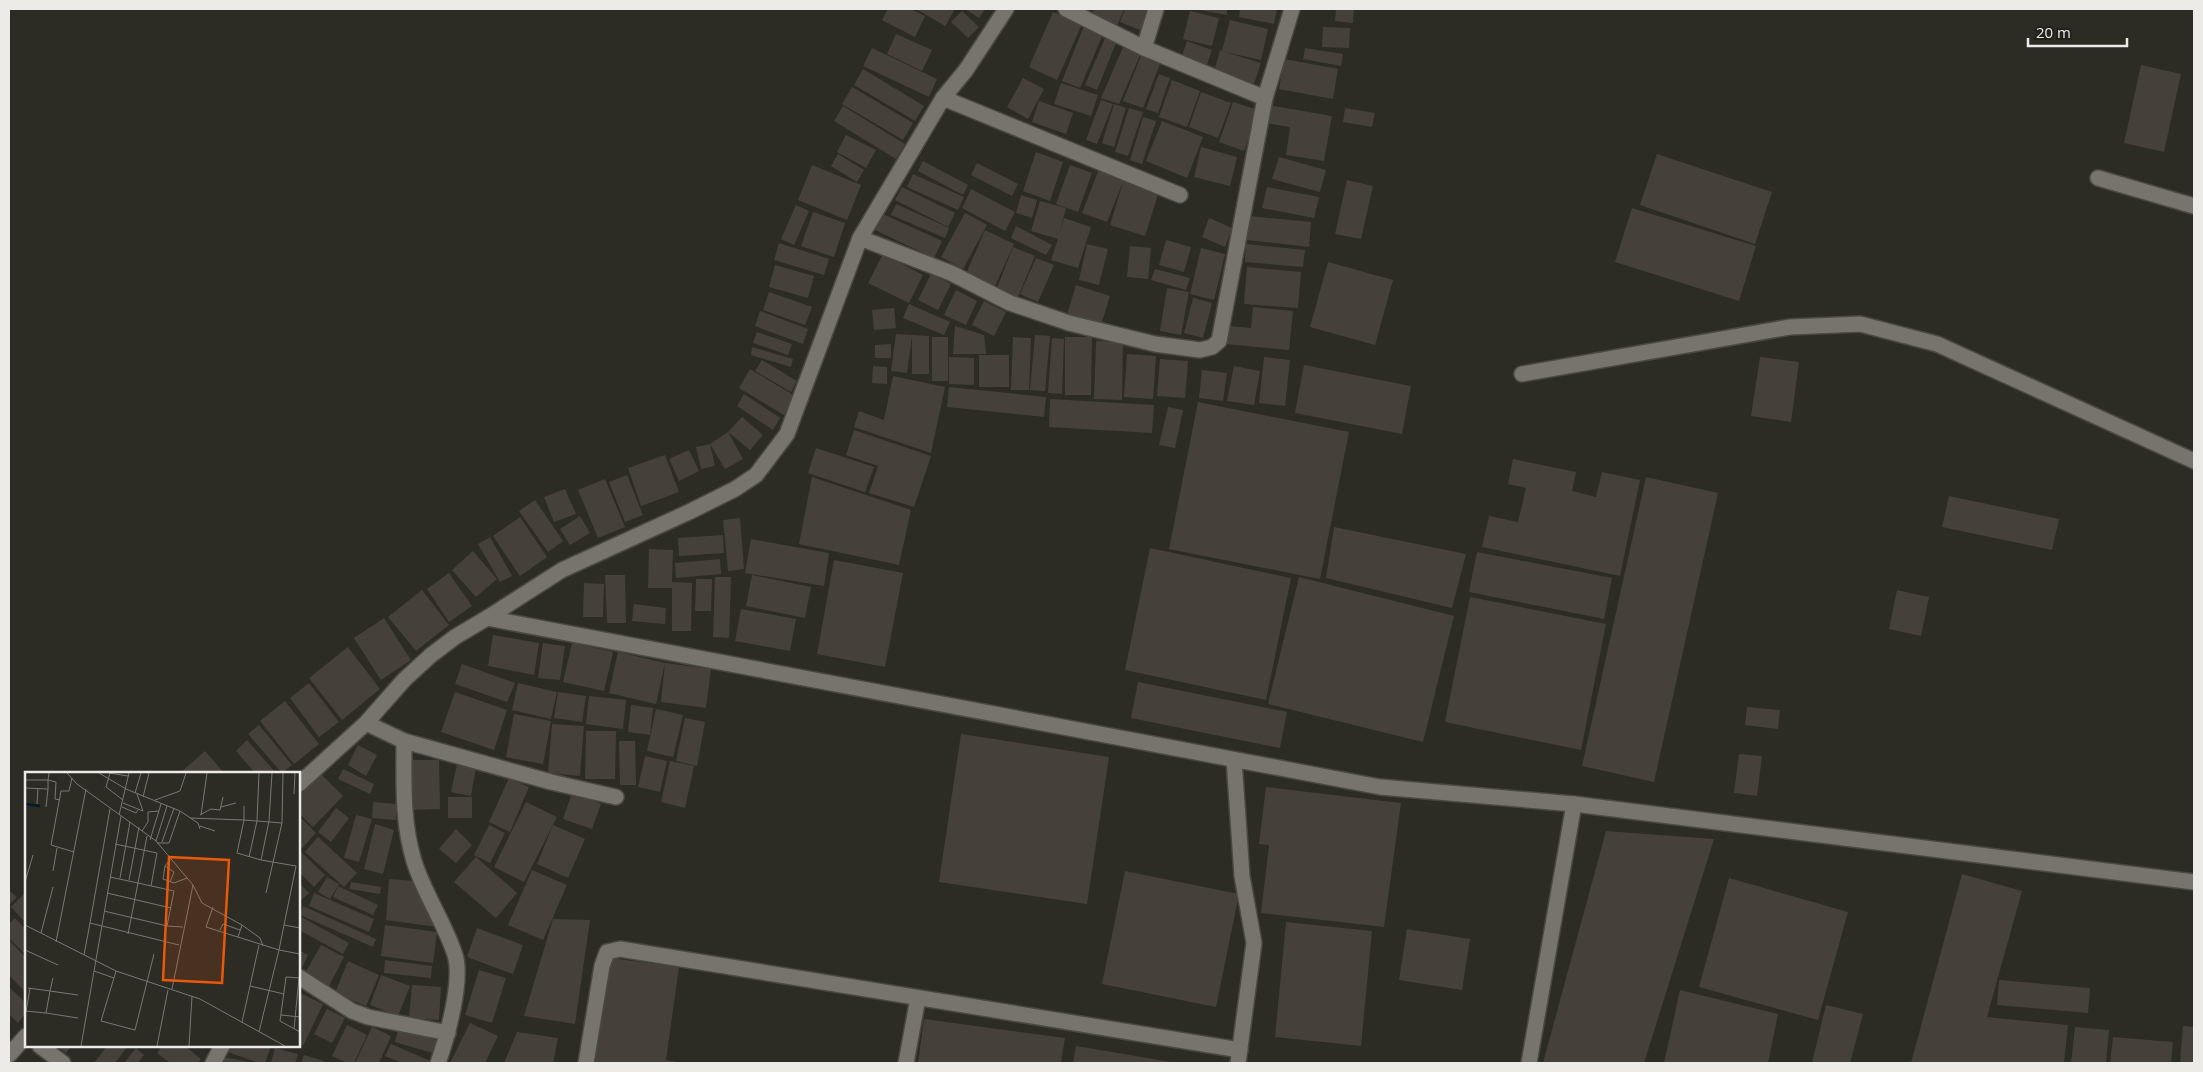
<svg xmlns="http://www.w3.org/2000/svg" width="2203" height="1072" font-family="'Open Sans',sans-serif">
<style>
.building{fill:#46403a}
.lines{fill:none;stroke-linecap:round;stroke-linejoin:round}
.service-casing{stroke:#494841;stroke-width:18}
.minor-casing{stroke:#494841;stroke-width:18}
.tertiary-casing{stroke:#494841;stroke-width:18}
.service{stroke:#76746c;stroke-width:15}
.minor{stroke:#76746c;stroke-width:15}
.tertiary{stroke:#76746c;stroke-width:15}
.inset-river{fill:none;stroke:#031b2a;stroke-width:2.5}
.inset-road{fill:none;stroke:#797872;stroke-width:1}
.view{fill:#e8590c;fill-opacity:0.15;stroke:#e8590c;stroke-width:2.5}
.inset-edge{fill:none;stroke:#ecebe7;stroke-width:2.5}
</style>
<rect width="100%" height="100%" fill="#2c2b24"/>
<g class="building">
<path d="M888 9H911L925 16 915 37 882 20Z"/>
<path d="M916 9H955L945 26Z"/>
<path d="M965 9H985L979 18Z"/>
<path d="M1094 9H1124L1117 26 1091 16Z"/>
<path d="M1125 9H1153L1145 32 1120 22Z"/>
<path d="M1195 9H1227V15Z"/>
<path d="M1240 9H1277L1274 24 1239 17Z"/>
<path d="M1336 9H1354L1353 23 1335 21Z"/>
<path d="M962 11 979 27 968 38 951 22Z"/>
<path d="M1190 11 1219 18 1212 46 1183 39Z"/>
<path d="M1053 12 1082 24 1057 80 1029 67Z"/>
<path d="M1230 20 1268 29 1261 60 1225 52 1261 63 1254 84 1214 72 1220 50 1222 51Z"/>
<path d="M1084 26 1103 34 1080 88 1062 81Z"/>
<path d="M1323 27 1350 28 1349 48 1322 47Z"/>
<path d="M896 34 932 50 922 71 887 54Z"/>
<path d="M1105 38 1116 43 1097 90 1085 85Z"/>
<path d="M1187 41 1212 50 1206 67 1181 59Z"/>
<path d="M1124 45 1141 53 1119 104 1101 98Z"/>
<path d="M872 48 937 79 929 97 863 66Z"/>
<path d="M1305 48 1343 54 1341 66 1303 59Z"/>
<path d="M1141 56 1160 64 1143 108 1123 101Z"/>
<path d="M1284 59 1338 69 1333 99 1279 89Z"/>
<path d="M2141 65 2181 74 2164 152 2124 143Z"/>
<path d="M863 69 924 106 915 121 854 85Z"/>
<path d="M1159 74 1170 78 1158 113 1146 109Z"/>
<path d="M1023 78 1044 89 1028 119 1007 107Z"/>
<path d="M1172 80 1200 91 1187 127 1159 117Z"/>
<path d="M1061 83 1098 95 1091 116 1054 104Z"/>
<path d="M852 87 913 123 903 140 842 104Z"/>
<path d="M1201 92 1231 103 1218 138 1189 127Z"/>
<path d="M1101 100 1113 104 1097 144 1086 140Z"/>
<path d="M1039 101 1073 113 1066 134 1032 122Z"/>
<path d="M1233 102 1258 110 1244 151 1219 142Z"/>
<path d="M1114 104 1126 108 1114 147 1102 143Z"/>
<path d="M1269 105 1332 116 1324 161 1286 155 1290 127 1266 123Z"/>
<path d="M843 106 905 144 896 159 834 121Z"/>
<path d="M1129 108 1143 112 1128 156 1115 152Z"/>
<path d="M1345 108 1375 113 1372 127 1343 122Z"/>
<path d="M1143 117 1156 121 1142 164 1130 160Z"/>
<path d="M1162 121 1203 137 1187 178 1146 161Z"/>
<path d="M846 135 876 150 866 168 837 152Z"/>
<path d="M1201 147 1237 157 1230 186 1194 177Z"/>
<path d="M1036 152 1063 162 1050 201 1023 191Z"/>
<path d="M838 154 864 170 857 182 831 166Z"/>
<path d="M1657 154 1772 192 1755 244 1640 205Z"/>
<path d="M1279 157 1326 170 1320 192 1272 179Z"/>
<path d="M923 161 968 185 963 195 918 171Z"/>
<path d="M977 163 1018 184 1012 196 971 175Z"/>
<path d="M812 165 861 185 847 220 798 200Z"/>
<path d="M1070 165 1092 173 1078 212 1056 204Z"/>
<path d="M1099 169 1159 191 1145 236 1110 225 1123 182 1107 222 1082 213Z"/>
<path d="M913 174 964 197 958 210 907 187Z"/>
<path d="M1347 180 1373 186 1361 239 1335 234Z"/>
<path d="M902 187 955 213 948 227 895 200Z"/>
<path d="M1267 187 1319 197 1314 218 1262 208Z"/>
<path d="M971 189 1015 212 1005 231 962 208Z"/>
<path d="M1021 195 1037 200 1032 218 1016 213Z"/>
<path d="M1040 201 1066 208 1059 235 1064 218 1091 227 1078 268 1051 260 1058 239 1031 231Z"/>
<path d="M896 204 949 228 945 238 891 215Z"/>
<path d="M796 205 809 211 794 245 781 239Z"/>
<path d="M1632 208 1756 246 1739 301 1615 262Z"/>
<path d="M813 212 845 223 834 257 801 246Z"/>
<path d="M965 213 987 225 963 269 941 257Z"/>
<path d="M883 214 942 241 934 258 875 230Z"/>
<path d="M1249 216 1311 222 1309 247 1247 240Z"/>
<path d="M1209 218 1232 228 1225 247 1202 237Z"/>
<path d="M1016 226 1052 245 1046 255 1011 238Z"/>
<path d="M985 230 1014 244 995 286 966 274Z"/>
<path d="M1166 240 1191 247 1184 272 1159 265Z"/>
<path d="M779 243 829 259 824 275 774 260Z"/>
<path d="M1087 244 1108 249 1099 285 1079 280Z"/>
<path d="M1246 244 1305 250 1303 267 1245 262Z"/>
<path d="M1130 246 1151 248 1148 279 1127 277Z"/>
<path d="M1013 247 1035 256 1018 297 997 288Z"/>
<path d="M1201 248 1225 254 1214 300 1190 294Z"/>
<path d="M883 254 923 275 909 303 868 283Z"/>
<path d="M1036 258 1054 265 1038 302 1020 294Z"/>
<path d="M1328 262 1393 280 1375 345 1310 327Z"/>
<path d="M775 265 814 276 808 298 769 287Z"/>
<path d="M1247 267 1301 272 1298 308 1244 304Z"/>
<path d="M1155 269 1190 278 1186 290 1151 280Z"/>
<path d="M931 274 951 284 938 310 918 300Z"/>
<path d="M1076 285 1110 296 1101 325 1067 315Z"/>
<path d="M1167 288 1189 292 1181 335 1160 331Z"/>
<path d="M956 290 977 301 966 325 944 315Z"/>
<path d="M769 292 812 307 805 325 763 310Z"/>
<path d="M1193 298 1212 303 1203 338 1184 333Z"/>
<path d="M984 301 1006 312 994 336 972 325Z"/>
<path d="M909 304 950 322 944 335 903 318Z"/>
<path d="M1253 307 1293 311 1289 350 1226 344 1228 326 1251 328Z"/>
<path d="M894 308 896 328 874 330 872 310Z"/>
<path d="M760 311 808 329 803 344 755 326Z"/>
<path d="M955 326 984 335 986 354H953Z"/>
<path d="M757 332 792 344 788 355 753 343Z"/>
<path d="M896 334 929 336V374H912V336L907 373 891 371Z"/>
<path d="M1035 335 1050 336 1045 391 1030 390Z"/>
<rect x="932" y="337" width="16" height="44"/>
<path d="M1013 337 1031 338 1029 390H1011Z"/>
<path d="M1065 337H1092L1091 395H1065Z"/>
<path d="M1052 338 1064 339 1062 394 1048 393Z"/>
<path d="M1096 341 1123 342 1122 400 1094 399Z"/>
<path d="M891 344V358H875V345Z"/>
<path d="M752 347 793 359 791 367 751 355Z"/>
<path d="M1127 354 1156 356 1153 399 1124 397Z"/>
<rect x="979" y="355" width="30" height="32"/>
<path d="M949 357 974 358V385L949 384Z"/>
<path d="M1264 357 1290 360 1285 406 1259 403Z"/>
<path d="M1760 357 1799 362 1791 422 1751 416Z"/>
<path d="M1160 359 1188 361 1185 398 1157 396Z"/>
<path d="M762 360 797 381 791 392 755 371Z"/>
<path d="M1304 365 1411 386 1402 434 1295 413Z"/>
<path d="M873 366 887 367V384L872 383Z"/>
<path d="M1234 366 1260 371 1254 405 1227 401Z"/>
<path d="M750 369 795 396 784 415 739 388Z"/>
<path d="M1202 370 1227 373 1223 401 1199 398Z"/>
<path d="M893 376 945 387 931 453 854 427 859 411 884 420Z"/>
<path d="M949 387 1046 397 1044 417 947 407Z"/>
<path d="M744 394 780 418 773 430 737 406Z"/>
<path d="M1050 399 1154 405 1152 433 1049 427Z"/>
<path d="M1198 402 1349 432 1320 579 1169 549Z"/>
<path d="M1168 407 1183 410 1175 448 1159 445Z"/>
<path d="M742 417 763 435 750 450 728 432Z"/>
<path d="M854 430 931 456 914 507 869 493 878 466 846 455Z"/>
<path d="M728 432 743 459 725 469 710 444Z"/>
<path d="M710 444 715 466 701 469 696 447Z"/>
<path d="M816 448 874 467 865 492 808 473Z"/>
<path d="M689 450 699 471 679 481 669 459Z"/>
<path d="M665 455 679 492 641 506 628 468Z"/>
<path d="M1513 459 1576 472 1572 491 1596 497 1602 472 1640 480 1620 576 1482 547 1489 516 1518 522 1526 488 1508 484Z"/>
<path d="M627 475 643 515 625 522 609 482Z"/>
<path d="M812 477 911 510 899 565 799 544Z"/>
<path d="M1646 477 1718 493 1654 782 1582 766Z"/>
<path d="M605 479 625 527 598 538 578 490Z"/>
<path d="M565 489 576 514 554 522 544 497Z"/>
<path d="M1949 496 2059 519 2052 550 1942 527Z"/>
<path d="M535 500 563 541 548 552 519 511Z"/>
<path d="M580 516 590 533 570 545 560 529Z"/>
<path d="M520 517 547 557 520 576 493 536Z"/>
<path d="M740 518 744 569 728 571 723 520Z"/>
<path d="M1334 527 1466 554 1452 608 1326 578Z"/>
<path d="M723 535 724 553 679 556 678 538Z"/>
<path d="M490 537 512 576 500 582 478 544Z"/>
<path d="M751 539 829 553 824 586 745 573Z"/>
<path d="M1150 548 1291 578 1266 700 1125 670Z"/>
<path d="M649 549 673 550 672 582 692 583 691 631H672V588H648Z"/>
<path d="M473 551 497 579 476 597 452 570Z"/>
<path d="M1477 552 1612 578 1604 619 1469 592Z"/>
<path d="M720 559 721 574 676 578 675 563Z"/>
<path d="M834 560 903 573 885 667 817 654Z"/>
<path d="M449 573 472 606 449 622 427 589Z"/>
<path d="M605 575H625L626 623H607Z"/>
<path d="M752 575 811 587 805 618 746 606Z"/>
<path d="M715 577H731L729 638 713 637Z"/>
<path d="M1299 577 1454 616 1423 742 1268 704Z"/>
<path d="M696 579H712L711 611H695Z"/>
<path d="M584 583 604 584 603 617H583Z"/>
<path d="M422 590 449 625 416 651 388 617Z"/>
<path d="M1897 590 1929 597 1921 636 1889 629Z"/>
<path d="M1470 597 1606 624 1581 750 1445 722Z"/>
<path d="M634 604 666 608 665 624 632 621Z"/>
<path d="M741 609 796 619 790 651 735 641Z"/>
<path d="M384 618 411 660 381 680 354 638Z"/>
<path d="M493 635 539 643 534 675 488 666Z"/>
<path d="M543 643 565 646 560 680 538 678Z"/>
<path d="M572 643 613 652 604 691 563 682Z"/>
<path d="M348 647 380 689 342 720 309 678Z"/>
<path d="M618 652 665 663 656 704 609 693Z"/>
<path d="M665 663 711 669 706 708 661 702Z"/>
<path d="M462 664 515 683 507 702 455 684Z"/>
<path d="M1138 682 1287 712 1280 748 1131 718Z"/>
<path d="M309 683 339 722 319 737 290 698Z"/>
<path d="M518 683 557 692 551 719 512 710Z"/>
<path d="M455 692 507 710 494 750 441 732Z"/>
<path d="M558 692 586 696 582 722 554 718Z"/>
<path d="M589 696 626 700 623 729 586 724Z"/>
<path d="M285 701 319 744 294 764 260 721Z"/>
<path d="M631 705 653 708 650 735 628 732Z"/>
<path d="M1747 707 1780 710 1778 729 1745 725Z"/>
<path d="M656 709 683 715 673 757 647 751Z"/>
<path d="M514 714 551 721 543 764 506 757Z"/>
<path d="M685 718 705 722 697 766 676 761Z"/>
<path d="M552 724 584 726 580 776 548 773Z"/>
<path d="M259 725 292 765 282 773 248 734Z"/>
<path d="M586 731H616L615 779H585Z"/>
<path d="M961 734 1109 757 1087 904 939 882Z"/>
<path d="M247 740 276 773H255L236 751Z"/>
<path d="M619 741H635L636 785H620Z"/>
<path d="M358 745 377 755 366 776 348 765Z"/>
<path d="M205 751 224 773H180Z"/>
<path d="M1739 754 1762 756 1757 796 1734 793Z"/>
<path d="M645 756 667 761 660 792 638 787Z"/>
<path d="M412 760H439L440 809 413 810Z"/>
<path d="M670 761 694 766 685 808 661 802Z"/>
<path d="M457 764 476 767 471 796 451 792Z"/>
<path d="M343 769 374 784 370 794 338 779Z"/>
<path d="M320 773 343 796 313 827 299 813V795Z"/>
<path d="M509 778 529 787 510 832 489 822Z"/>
<path d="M1266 787 1401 803 1384 927 1261 913 1269 845 1259 844Z"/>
<path d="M572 793 601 804 592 829 563 819Z"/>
<rect x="448" y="797" width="24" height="21"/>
<path d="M373 802 397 804 396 820 372 818Z"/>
<path d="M526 802 557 817 524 882 494 867Z"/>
<path d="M336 808 349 818 331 842 318 832Z"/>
<path d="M356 815 372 819 359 862 344 858Z"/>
<path d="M299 816 316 833 302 848 299 845Z"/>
<path d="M375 824 394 830 383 874 364 869Z"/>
<path d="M489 825 505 833 490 863 474 855Z"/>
<path d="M553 825 585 839 568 878 537 864Z"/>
<path d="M456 829 472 845 456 863 439 849Z"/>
<path d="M1606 831 1714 839 1644 1063H1543Z"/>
<path d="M318 837 357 873 344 887 305 852Z"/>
<path d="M299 850 325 875 314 887 299 872Z"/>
<path d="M476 857 517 893 496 918 454 882Z"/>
<path d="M532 870 567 885 543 940 508 925Z"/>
<path d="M1125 871 1239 894 1216 1007 1102 984Z"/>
<path d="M1962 874 2022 891 1987 1017 2068 1025 2064 1063H1911Z"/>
<path d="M327 877 339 884 330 899 318 892Z"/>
<path d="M1729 878 1848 912 1818 1020 1699 987Z"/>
<path d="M389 879 414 881 437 927 386 920Z"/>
<path d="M351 882 381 887 380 894 349 889Z"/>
<path d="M299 883 309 893 299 902Z"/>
<path d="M338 886 378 905 373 915 333 897Z"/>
<path d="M9 890 17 897 9 905Z"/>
<path d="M26 892V923L11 907Z"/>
<path d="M314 893 374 919 369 932 309 906Z"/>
<path d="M303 906 376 939 373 947 300 915Z"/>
<path d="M301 917 349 943 343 954 299 930Z"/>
<path d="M15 918 26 930V955L9 938V924Z"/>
<path d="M553 919 590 920 575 1024 524 1016Z"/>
<path d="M1286 922 1372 931 1361 1046 1275 1037Z"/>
<path d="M385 925 437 932 433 963 381 956Z"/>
<path d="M477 928 523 945 513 974 467 957Z"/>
<path d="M1407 929 1470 939 1462 990 1399 980Z"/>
<path d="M9 940 26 958V993L9 975Z"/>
<path d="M321 945 344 957 328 988 304 975Z"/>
<path d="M299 950 308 955 302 968 299 967Z"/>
<path d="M610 958 679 967 666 1060 682 1063H595Z"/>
<path d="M385 960 432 966 431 978 384 973Z"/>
<path d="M348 961 379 975 366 1006 335 993Z"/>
<path d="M479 970 506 978 492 1023 465 1015Z"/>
<path d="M381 975 410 986 398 1016 370 1005Z"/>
<path d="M1999 980 2090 988 2088 1013 1997 1005Z"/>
<path d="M412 985 441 987 439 1020 409 1018Z"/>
<path d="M9 987 26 1003V1013L18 1023 9 1014Z"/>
<path d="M1680 990 1778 1014 1768 1063H1664Z"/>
<path d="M302 994 323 1004 303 1046 299 1044V1002Z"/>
<path d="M1826 1005 1863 1014 1850 1063H1812Z"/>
<path d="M327 1009 345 1018 332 1043 314 1034Z"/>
<path d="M924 1019 1065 1038 1061 1063H918Z"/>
<path d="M470 1023 498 1036 485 1063H450Z"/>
<path d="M347 1025 367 1035 354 1063H347L332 1056Z"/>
<path d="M2183 1026 2194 1027V1063H2180Z"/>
<path d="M372 1027 391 1036 379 1063H355Z"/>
<path d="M2075 1027 2109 1030 2106 1063H2071Z"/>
<path d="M398 1029 439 1041 436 1054 395 1042Z"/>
<path d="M517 1032 558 1038 553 1063H504Z"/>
<path d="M2113 1037 2173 1042 2171 1063H2110Z"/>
<path d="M391 1044 435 1063H402L385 1056Z"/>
<path d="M57 1046H71L66 1053Z"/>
<path d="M107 1046H128L115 1063H94Z"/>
<path d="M162 1046H185L201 1059 198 1063H170L157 1053Z"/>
<path d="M227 1046H271L265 1063H259L225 1051Z"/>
<path d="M1076 1046 1171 1062V1063H1073Z"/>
<path d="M136 1048 144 1055 138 1063H124Z"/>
<path d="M275 1048 298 1054 295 1063H271Z"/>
<path d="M304 1055 324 1061V1063H301Z"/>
<path d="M220 1056 248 1062V1063H218Z"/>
</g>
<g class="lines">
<g class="service-casing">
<g id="service">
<path d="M2098 178 2194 206"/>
<path d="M1522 374 1790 327 1860 324 1937 344 2194 461"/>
</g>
</g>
<g class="minor-casing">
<g id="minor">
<path d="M1066 9 1144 48"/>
<path d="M1156 9 1144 48 1265 98"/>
<path d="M943 98 1180 195"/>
<path d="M860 238 951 273 1010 303 1069 323 1155 344 1200 350 1212 347 1219 341 1265 98 1292 9"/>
<path d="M487 618 562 570 689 512 735 489 756 475 787 434 860 238 943 98 966 70 1006 9"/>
<path d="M366 723 404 741C404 782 402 822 414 861 424 894 445 923 455 955 463 980 447 1038 438 1063"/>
<path d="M404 741 551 782 616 797"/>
<path d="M1234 760 1242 876 1254 943 1238 1063"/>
<path d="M299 977 352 1011 368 1017 448 1033"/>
<path d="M40 1046 63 1063"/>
<path d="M213 1063 222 1046"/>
<path d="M586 1063 602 966 607 952 620 949 1240 1050"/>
<path d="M906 1063 918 998"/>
<path d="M1529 1063 1574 804"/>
</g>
</g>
<g class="tertiary-casing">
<g id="tertiary">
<path d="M299 784 366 723 404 680 430 656 455 637 487 618 1380 787 1574 804 2194 882"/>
<path d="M9 1055 26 1036"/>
</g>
</g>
<use href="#service" class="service"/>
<use href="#minor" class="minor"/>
<use href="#tertiary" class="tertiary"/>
</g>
<g transform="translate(25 772)">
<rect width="275" height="275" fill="#2c2b24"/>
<path class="inset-river" d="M0 32 15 34"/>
<path class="inset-road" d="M24 1 23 8 31 10 30 27 35 28M42 1 52 12 131 69 168 113 147 217M74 1 101 17 155 39 173 51 175 57M84 1 103 4M85 1 81 15 98 28M247 1 244 49 236 88 271 94 259 153 275 156M47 6 44 19H36L26 73 49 80M0 8H23V17L0 16M110 21 116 1M269 22 270 1M118 25 124 1M130 28 155 19 161 1M98 31 118 39 112 22M12 32 13 16M219 34V48L257 51 258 1M21 35 23 17M97 35 111 41 113 38M196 35 211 31M85 37 65 151 154 173M94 43 104 1M175 43 186 37 195 38 198 25M176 43 182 1M165 46 219 48 212 81 236 88M175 54 190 59M117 59 123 50V40L134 39M125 68 136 32M131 69 142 34M137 70 149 36M132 71H144L155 39M90 72 132 81 126 114M224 85 232 49 234 1M146 86 140 94 138 107 149 111 162 106M140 94 149 100 145 110M28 99 32 76M85 105 113 111 122 64M95 106 105 50M104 108 114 55M0 110 8 83M168 113 177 131 217 153 213 165M82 121 146 136M241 121 257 51M188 135 181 155 254 178 259 153M79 139 142 154 158 155M0 153 91 199 175 227 260 274M217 153 235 166 238 174M195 158 198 152 215 158M16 161 28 115M103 162 113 111 149 119 142 154M31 170 61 17M234 173 225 214 259 222M0 178 33 193M59 183 65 151M69 199 89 206M91 199 76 249 110 258 129 182M28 206 25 219 53 223M275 206 261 205 255 249 275 260M0 239 21 241 25 219 3 216M1 240 5 216M21 241 53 246M256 243 275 245M217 250 225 214M269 257 274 206M234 260 254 178 275 182M56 274 96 44M132 274 143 218M164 274 167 224"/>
<path class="view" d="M144 85 204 88 197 211 138 208Z"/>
<rect width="275" height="275" class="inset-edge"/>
</g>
<rect width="2203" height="1072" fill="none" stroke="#ecebe7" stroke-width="20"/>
<path d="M2028 38v8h99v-8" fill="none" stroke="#ecebe7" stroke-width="2.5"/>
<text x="2036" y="38" font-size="15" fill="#ecebe7" stroke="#23211b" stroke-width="4" paint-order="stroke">20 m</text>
</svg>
